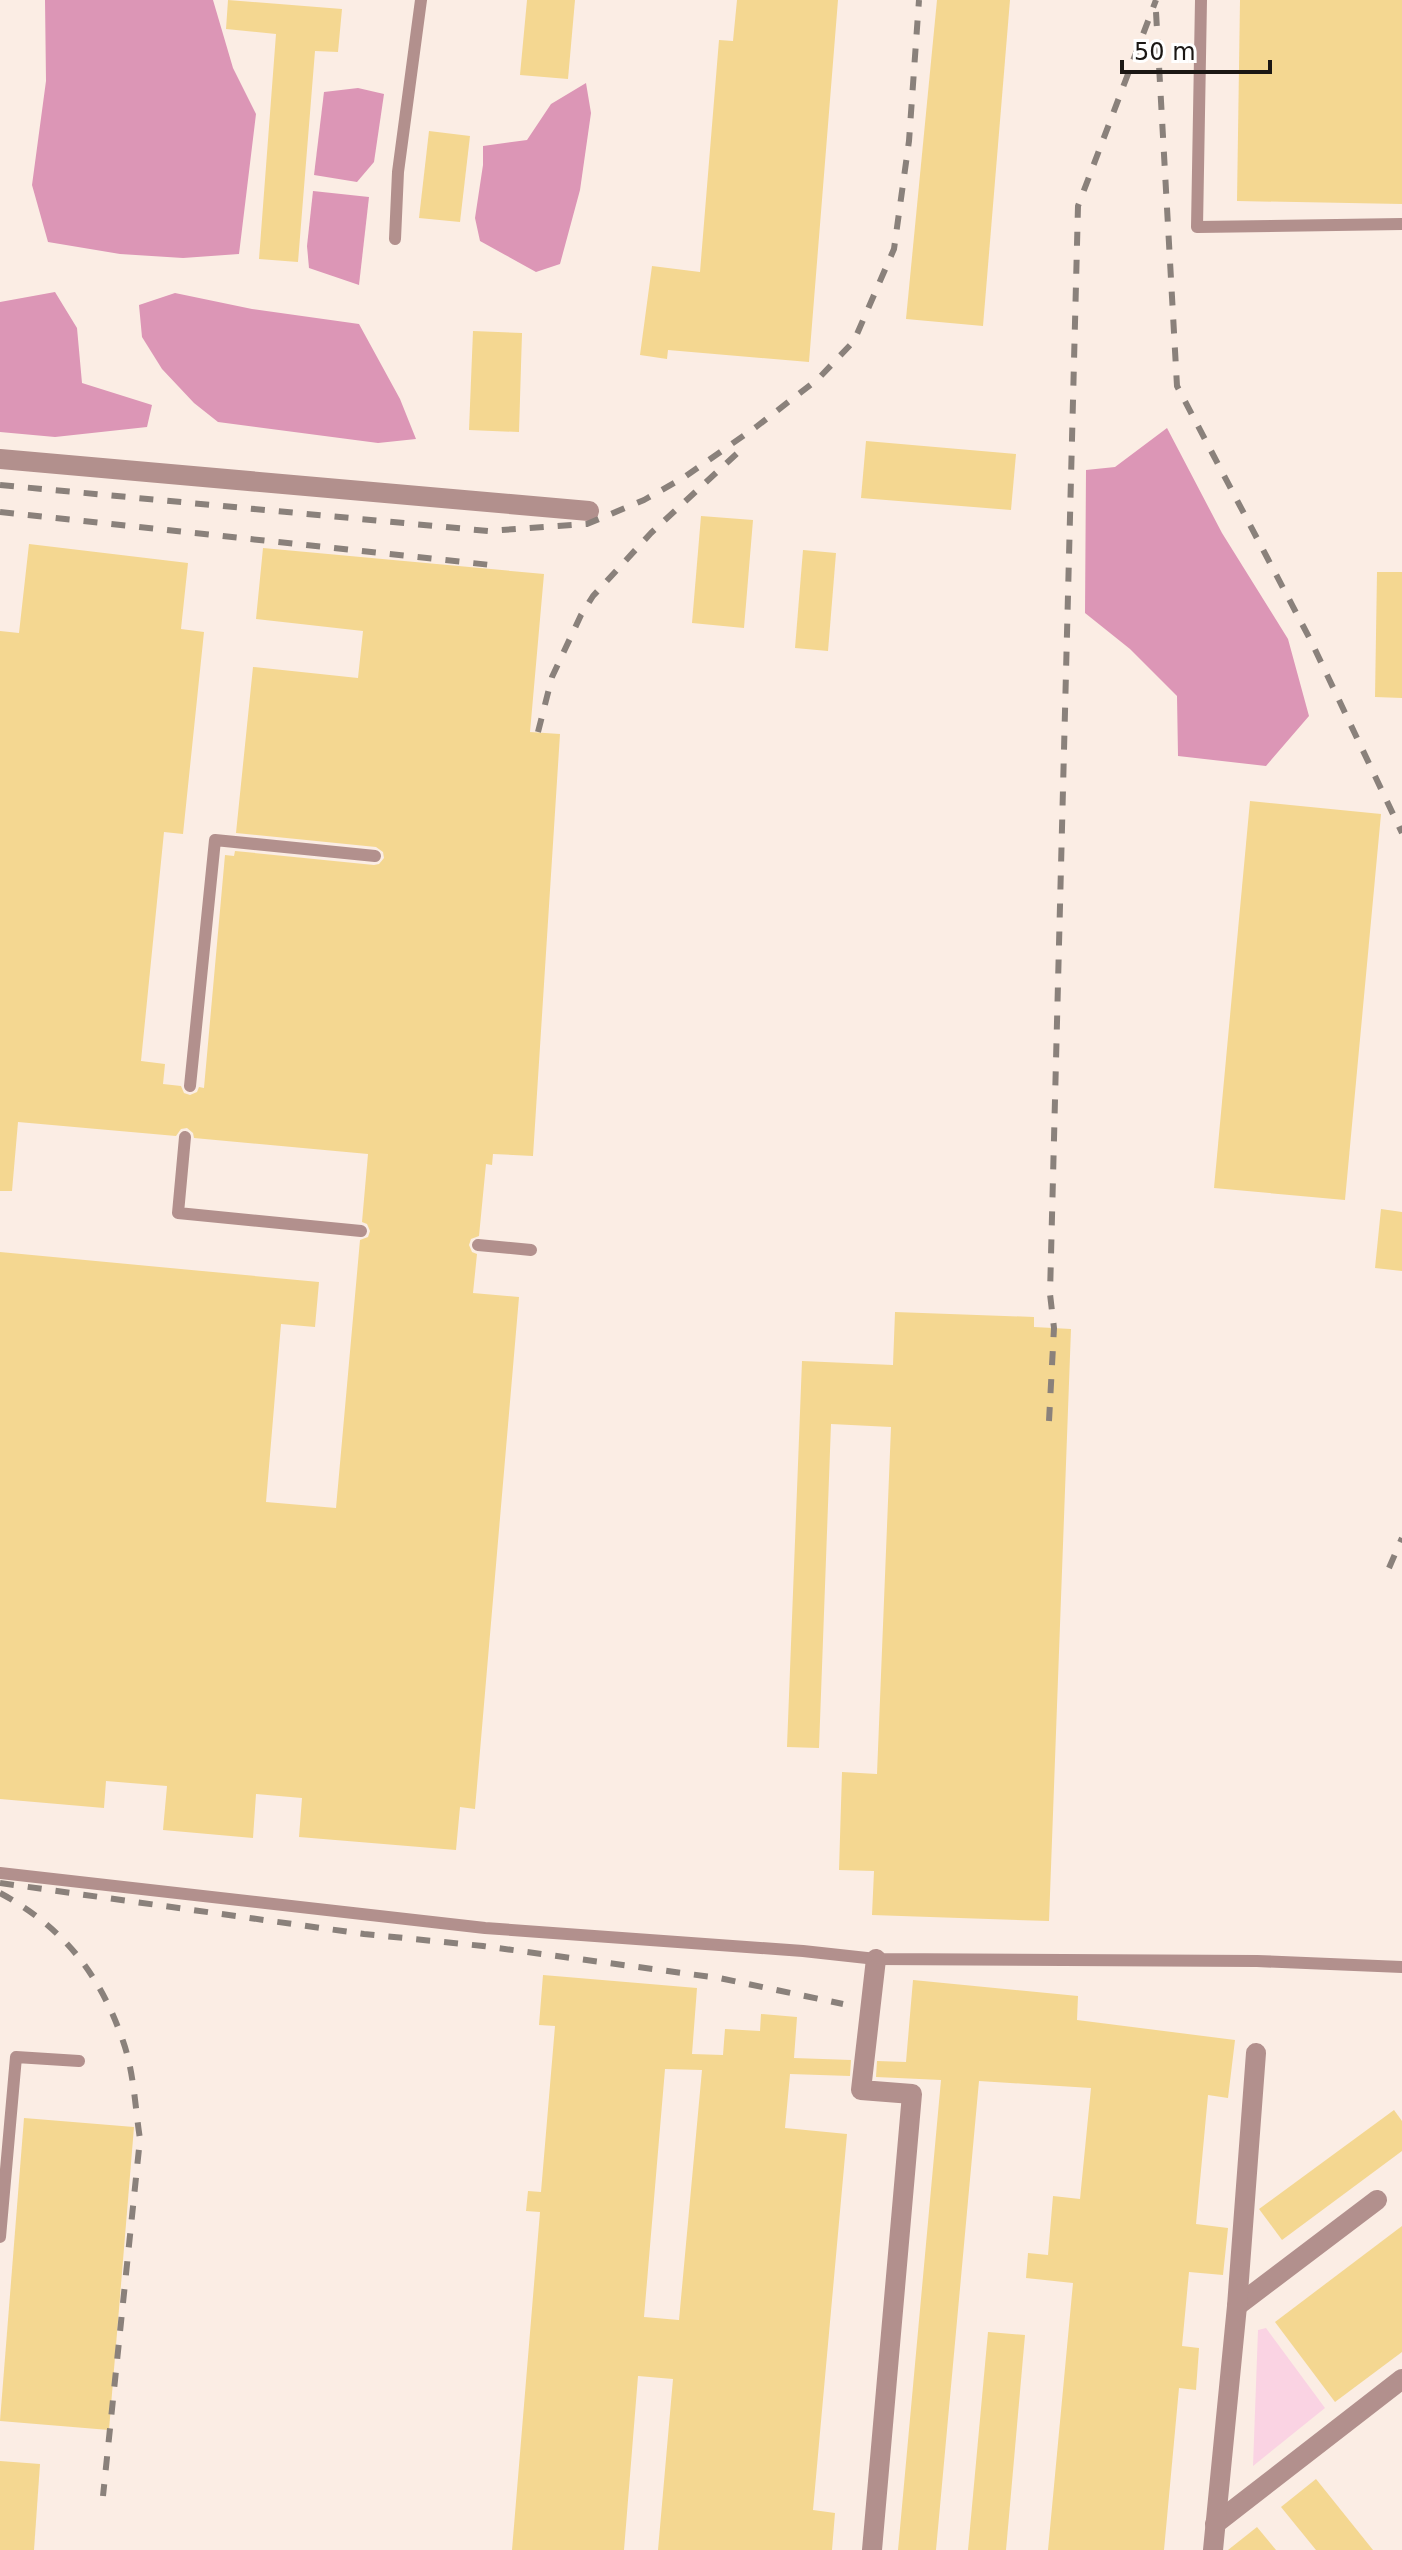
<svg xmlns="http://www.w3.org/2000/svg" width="1402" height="2550" font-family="'DejaVu Sans',sans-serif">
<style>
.green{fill:#fad3e3}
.forest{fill:#dc96b6}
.building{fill:#f4d791;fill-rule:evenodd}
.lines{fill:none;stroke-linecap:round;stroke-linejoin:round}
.lane{stroke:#b2908d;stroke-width:12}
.street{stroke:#b2908d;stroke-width:20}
.rail{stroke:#8a817b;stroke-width:6;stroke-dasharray:14 14;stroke-linecap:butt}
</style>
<rect width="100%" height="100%" fill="#fbede4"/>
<path class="green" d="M1266 2328 1325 2408 1253 2466 1258 2330Z"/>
<g class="forest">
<path d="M45 0H213L233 68 256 114 239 254 183 258 120 254 48 242 32 185 46 81Z"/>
<path d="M586 83 591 113 580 190 560 264 536 272 480 241 475 218 483 165V146L527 140 551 104Z"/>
<path d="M358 88 384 94 374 162 357 182 314 175 324 92Z"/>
<path d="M313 191 369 197 359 285 309 268 307 246Z"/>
<path d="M55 292 77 328 82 383 152 405 147 427 55 437 0 432V302Z"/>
<path d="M175 293 252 309 359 324 400 399 416 439 378 443 218 422 194 403 162 369 142 337 139 305Z"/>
<path d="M1167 428 1222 533 1288 639 1309 716 1266 766 1178 756 1177 696 1130 649 1085 613 1086 470 1115 467Z"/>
</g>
<g class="building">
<path d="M228 0 342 9 338 52 315 51 298 262 259 259 276 34 226 29Z"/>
<path d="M527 0H575L568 79 520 75Z"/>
<path d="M737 0H838L809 362 668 350 667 359 640 355 652 266 700 272 719 40 733 41Z"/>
<path d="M937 0H1010L983 326 906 319Z"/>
<path d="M1240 0H1402V204L1237 201Z"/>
<path d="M429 131 470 136 460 222 419 218Z"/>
<path d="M473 331 522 333 519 432 469 430Z"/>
<path d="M866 441 1016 454 1011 510 861 498Z"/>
<path d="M701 516 753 520 744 628 692 623Z"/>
<path d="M29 544 188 563 181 629 204 632 183 834 164 832 141 1061 165 1064 163 1084 181 1086 184 1093 190 1095 197 1092 199 1087 204 1088 225 855 234 856 235 851 374 865 379 864 384 858 383 852 376 847 236 833 253 667 358 678 363 631 256 619 263 548 544 574 530 732 560 734 533 1156 493 1154 492 1165 486 1164 479 1236 471 1239 469 1245 472 1252 477 1254 473 1293 519 1297 475 1809 460 1807 456 1850 299 1837 302 1798 256 1794 253 1838 163 1830 167 1786 106 1781 104 1808 0 1799V1252L319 1282 315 1327 281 1324 266 1502 336 1508 360 1240 368 1237 370 1231 367 1224 362 1222 368 1154 194 1138 193 1133 187 1128 181 1129 176 1136 18 1122 12 1191H0V631L19 633Z"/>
<path d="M803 550 836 553 828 651 795 648Z"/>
<path d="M1377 572H1402V698L1375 697Z"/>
<path d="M1250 801 1381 814 1345 1200 1214 1188Z"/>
<path d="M1381 1209 1402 1212V1271L1375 1268Z"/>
<path d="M895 1312 1034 1317V1327L1071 1329 1049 1921 872 1915 874 1871 839 1870 842 1772 877 1774 891 1427 831 1424 819 1748 787 1747 802 1361 893 1365Z"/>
<path d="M543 1975 697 1988 692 2054 723 2055 725 2029 760 2031 761 2014 797 2017 794 2058 851 2060 850 2076 790 2074 785 2128 847 2134 813 2510 835 2513 832 2550H658L673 2379 638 2376 624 2550H512L540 2212 526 2211 528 2191 541 2192 555 2026 539 2025ZM665 2069 702 2070 679 2320 644 2317Z"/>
<path d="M913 1980 1078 1996 1077 2020 1235 2040 1228 2098 1208 2095 1196 2224 1228 2228 1223 2275 1189 2272 1182 2346 1199 2348 1196 2390 1179 2388 1164 2550H1048L1073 2283 1026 2278 1028 2253 1048 2255 1053 2196 1080 2199 1091 2088 979 2081 936 2550H898L941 2080 876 2077 877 2061 906 2062Z"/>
<path d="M1394 2110 1402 2121V2151L1282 2240 1259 2209Z"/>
<path d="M24 2118 134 2127 109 2430 0 2421Z"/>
<path d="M1402 2226V2352L1335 2402 1275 2322Z"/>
<path d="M988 2332 1025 2335 1006 2550H968Z"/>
<path d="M0 2461 40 2464 34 2550H0Z"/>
<path d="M1316 2479 1373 2550H1316L1281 2507Z"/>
<path d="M1257 2527 1276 2550H1228Z"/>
</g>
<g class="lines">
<g class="lane">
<path d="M1201 0 1197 227 1402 224"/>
<path d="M395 239 398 172 421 0"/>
<path d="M190 1086 215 840 375 856"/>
<path d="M185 1137 178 1213 361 1231"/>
<path d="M478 1245 531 1250"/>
<path d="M0 1873 485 1928 803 1951 876 1959 1257 1961 1402 1967"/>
<path d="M0 2237 16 2057 79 2061"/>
</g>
<g class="street">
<path d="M0 459 589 511"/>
<path d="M1237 2306 1377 2200"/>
<path d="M1215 2524 1402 2379"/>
<path d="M872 2550 912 2094 861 2090 876 1959"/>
<path d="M1213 2550 1237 2306 1256 2053"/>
</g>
<g class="rail">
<path d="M1156 12 1177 386 1311 641 1402 833"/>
<path d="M0 485 488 531 587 524 644 500 683 478 756 427 818 379 854 341 894 249 909 141 919 0"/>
<path d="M0 512 500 566"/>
<path d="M538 732 552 677 581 615 593 596 651 533 744 447"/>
<path d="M1049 1421 1054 1328 1050 1294 1078 206 1156 0"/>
<path d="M1389 1568 1402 1538"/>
<path d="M0 1883 364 1934 483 1946 719 1978 843 2004"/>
<path d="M0 1893C63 1927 100 1974 123 2041 134 2072 135 2107 140 2139L103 2496"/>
</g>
</g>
<path d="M1122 60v12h148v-12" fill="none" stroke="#1b1714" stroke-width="4"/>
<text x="1134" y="60" font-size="24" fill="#1b1714" stroke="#ffffff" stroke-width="6" paint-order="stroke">50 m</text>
</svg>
